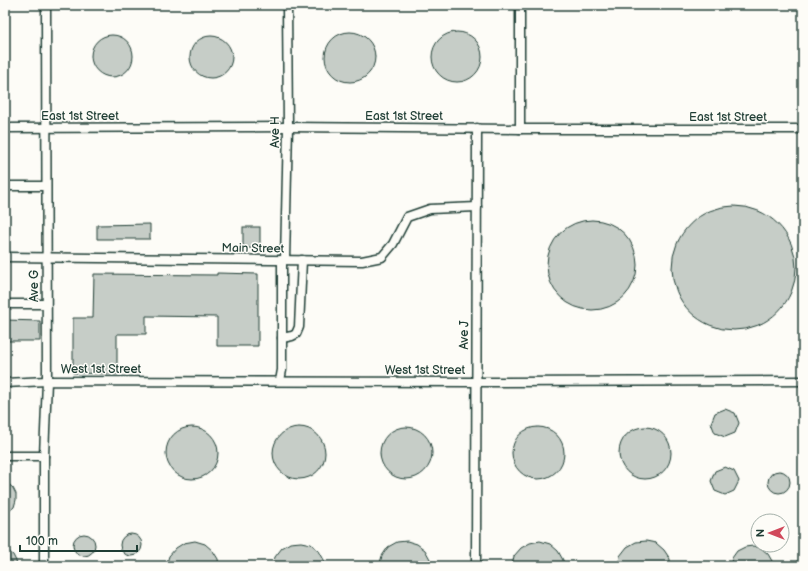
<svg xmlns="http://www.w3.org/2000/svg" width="808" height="571" font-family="'Balsamiq Sans',sans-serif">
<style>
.building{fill:#c6cdc7;stroke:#1f3d34}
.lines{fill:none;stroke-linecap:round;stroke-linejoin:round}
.minor-casing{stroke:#1f3d34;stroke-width:11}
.minor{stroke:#fdfcf7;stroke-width:8}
.labels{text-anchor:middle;stroke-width:3;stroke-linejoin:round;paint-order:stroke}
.street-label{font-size:12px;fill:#1f3d34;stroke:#fdfcf7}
</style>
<rect width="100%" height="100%" fill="#fdfcf7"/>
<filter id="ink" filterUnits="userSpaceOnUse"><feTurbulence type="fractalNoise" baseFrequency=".025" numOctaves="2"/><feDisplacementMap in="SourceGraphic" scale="8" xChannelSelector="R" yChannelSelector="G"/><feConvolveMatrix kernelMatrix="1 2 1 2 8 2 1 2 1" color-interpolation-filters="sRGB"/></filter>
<g filter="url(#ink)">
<g class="building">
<circle cx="350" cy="57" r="25"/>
<circle cx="457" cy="57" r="25"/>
<circle cx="112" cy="56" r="21"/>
<circle cx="211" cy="57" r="21"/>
<circle cx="734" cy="268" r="62"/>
<circle cx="592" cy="265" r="45"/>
<path d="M150 224V239H97V225Z"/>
<rect x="243" y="227" width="17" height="21"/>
<path d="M217 273 258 274V346H217V317L146 316V334H117V374L73 373V318H93L94 274 217 275Z"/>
<path d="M5 320 40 321V341H5Z"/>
<path d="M725 409 735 413 739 423 735 433 725 437 715 433 711 423 715 413Z"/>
<circle cx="538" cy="453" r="26"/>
<circle cx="645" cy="453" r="26"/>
<circle cx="192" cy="453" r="26"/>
<circle cx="299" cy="453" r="26"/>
<circle cx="406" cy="453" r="26"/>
<path d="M725 467 734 471 739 481 734 491 725 495 715 491 711 481 715 471Z"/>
<circle cx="779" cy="482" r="11"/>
<path d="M5 481 13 488 16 494V500L14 507 5 515Z"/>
<circle cx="84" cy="545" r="11"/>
<circle cx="131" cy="545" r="11"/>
<path d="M195 541 205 544 213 551 218 559 219 566H166L169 556 176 548 184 543Z"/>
<path d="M407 541 417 544 425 550 430 559 431 566H379L382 556 388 547 397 542Z"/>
<path d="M540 541 550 544 558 551 563 560 564 566H512L514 556 521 548 530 543Z"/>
<path d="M646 541 656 543 664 550 670 559V566H618L620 556 627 547 636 542Z"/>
<path d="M301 542 311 544 319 551 324 560 325 566H273L275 557 282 548 290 543Z"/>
<path d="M753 546 761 548 768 554 772 561 773 566H730L732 558 737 551 745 547Z"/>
<path d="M5 548 13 555 16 561 17 566H5Z"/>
</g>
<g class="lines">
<g class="minor-casing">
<g id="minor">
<path d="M5 128 288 127 520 129H803"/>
<path d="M520 129V5"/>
<path d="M5 186H46"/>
<path d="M5 257 362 261 382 257 393 244 407 217 430 209 477 207"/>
<path d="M285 260 288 127 287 5"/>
<path d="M5 304H46"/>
<path d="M282 338 292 336 296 334 299 327 302 260"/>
<path d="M280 381 282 370V260"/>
<path d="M5 383 47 381 476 382 803 381"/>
<path d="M5 456H44"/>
<path d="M44 566V456L47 381 46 5"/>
<path d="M476 566 477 128"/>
</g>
</g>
<use href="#minor" class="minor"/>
</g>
</g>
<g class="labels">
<g class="street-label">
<text x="80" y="120">East 1st Street</text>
<text x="404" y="120">East 1st Street</text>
<text x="728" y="121">East 1st Street</text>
<text transform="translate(275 132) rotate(-90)" y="4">Ave H</text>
<text transform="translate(253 248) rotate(1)" y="4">Main Street</text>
<text transform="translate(34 286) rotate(-90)" y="4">Ave G</text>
<text transform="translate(464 335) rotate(-90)" y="4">Ave J</text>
<text x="101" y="373">West 1st Street</text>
<text x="425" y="374">West 1st Street</text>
</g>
</g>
<rect width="808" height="571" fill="none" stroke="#fdfcf7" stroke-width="20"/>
<rect x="10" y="10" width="788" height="551" fill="none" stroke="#1f3d34" stroke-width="1.5" filter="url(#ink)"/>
<g transform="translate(770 533) rotate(270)"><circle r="19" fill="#fdfcf7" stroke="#a4b0a9"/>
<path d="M0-3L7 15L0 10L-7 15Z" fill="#d1495b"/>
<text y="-6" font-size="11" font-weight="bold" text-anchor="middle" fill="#1f3d34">N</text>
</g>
<path d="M20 545v6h117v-6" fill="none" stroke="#1f3d34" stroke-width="2"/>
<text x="26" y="545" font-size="12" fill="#1f3d34" stroke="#fdfcf7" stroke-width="3" paint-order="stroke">100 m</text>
</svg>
